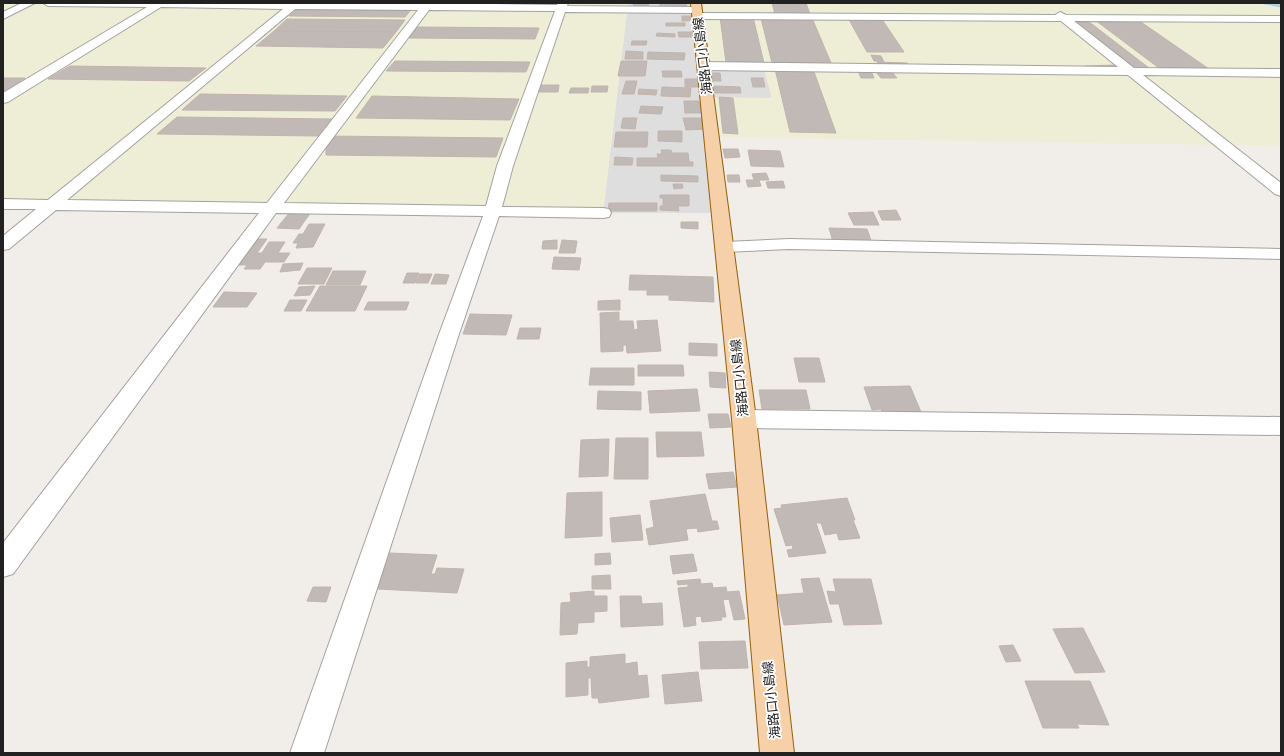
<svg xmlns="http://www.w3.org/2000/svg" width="1284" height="756" font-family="'Sofia Sans Condensed','Noto Sans JP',sans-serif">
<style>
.residential{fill:#dfdede}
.farmland{fill:#edeed5}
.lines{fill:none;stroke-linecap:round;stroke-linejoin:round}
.stream{stroke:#acd3db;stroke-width:3}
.building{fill:#c1b9b5;stroke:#c1b4ac}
.minor-casing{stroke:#a2a2a2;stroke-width:2}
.major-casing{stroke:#935f0b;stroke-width:2}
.minor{fill:#fff;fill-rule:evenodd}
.major{fill:#f6d0a8;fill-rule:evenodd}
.labels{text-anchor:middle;stroke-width:3.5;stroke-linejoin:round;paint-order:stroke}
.street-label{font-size:13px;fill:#212121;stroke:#fff}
</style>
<rect width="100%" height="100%" fill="#f1ede8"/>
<path class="residential" d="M628 3H696L764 66 772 99 707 98 721 213H603Z"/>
<g class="farmland">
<path d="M3 3H628L603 213 3 204Z"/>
<path d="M696 3H1251L1281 9V146L711 137 707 97 772 98 763 66H704Z"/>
</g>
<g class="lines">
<path class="stream" d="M1265 3 1281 6"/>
</g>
<g class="building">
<path d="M634 3H649L648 6H633Z"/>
<path d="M660 3H686L687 7H660Z"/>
<path d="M772 3H806L810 14H775Z"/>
<path d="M297 9 411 10 405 17 289 16Z"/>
<rect x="682" y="16" width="9" height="5"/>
<path d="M720 17H753L764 63 726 62Z"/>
<path d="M761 18H812L831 63H772Z"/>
<path d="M848 18H881L904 52H867Z"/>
<path d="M1084 18 1149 68H1135L1074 20Z"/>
<path d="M287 19 405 20 396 32 274 31Z"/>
<path d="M1095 20H1138L1209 69 1159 68Z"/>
<rect x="666" y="23" width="19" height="3"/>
<path d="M417 27 539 28 535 39 409 38Z"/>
<path d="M274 31 396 32 383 48 256 46Z"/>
<path d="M678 32H694V37H679Z"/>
<path d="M657 33 675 34V37L656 36Z"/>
<path d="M632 41H647L646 45H631Z"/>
<path d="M626 51 643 52V59H625Z"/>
<path d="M648 52 685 53 684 60 647 59Z"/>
<path d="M871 55 881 56 884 62 874 61Z"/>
<path d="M395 61 530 62 526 72 386 71Z"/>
<path d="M621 61H647L645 76H618Z"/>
<path d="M877 62 907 63 909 66 879 65Z"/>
<path d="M1115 65 1120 69H1089L1085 66Z"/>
<path d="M70 66 206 68 189 81 48 79Z"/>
<path d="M775 69H813L836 133 790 132Z"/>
<path d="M662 71H681L682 77H663Z"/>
<path d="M876 72H892L897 78H881Z"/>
<path d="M712 73H720L721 81H713Z"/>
<path d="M859 73H872L874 78H861Z"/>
<path d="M3 78H25L3 92Z"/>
<path d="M751 78H763L765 87H753Z"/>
<rect x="685" y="79" width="15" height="8"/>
<path d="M626 81H637L634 94H622Z"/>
<path d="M538 85H559L558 92H536Z"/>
<path d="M592 86H608L607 92H591Z"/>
<path d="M713 86 740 87 741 93H713Z"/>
<path d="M662 87 691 88 690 97 661 96Z"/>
<path d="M571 88H589L588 93H569Z"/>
<path d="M639 89 657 90 656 95 638 94Z"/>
<path d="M200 94 347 96 335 111 182 110Z"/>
<path d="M372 96 519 99 510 120 356 118Z"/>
<path d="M719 97 733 98 738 134 723 133Z"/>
<path d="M684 101H699L701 113H685Z"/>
<path d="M641 106 663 107 661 114 639 113Z"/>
<path d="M177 117 332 119 318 136 157 134Z"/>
<path d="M623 118H637L635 129 621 128Z"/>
<path d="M683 118H702L706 129 686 130Z"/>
<path d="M658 131H682V142L658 141Z"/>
<path d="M616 132H648L647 147H614Z"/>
<path d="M326 136 503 138 496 157 326 155Z"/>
<path d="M723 149H738L740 157 725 158Z"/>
<path d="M661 150H671L672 153H688L689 162H693V166H637V158H658L657 154H662Z"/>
<path d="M748 150 780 151 784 167 751 166Z"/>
<path d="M615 157 633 158 632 165H614Z"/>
<path d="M766 173 769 180H759L761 186 748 187 746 180H754L752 174Z"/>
<path d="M661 175 698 176V182L661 181Z"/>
<path d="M727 175H739L740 182H728Z"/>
<path d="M783 181 785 188H768L766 182Z"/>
<path d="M673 184H682L683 188 674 189Z"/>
<path d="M660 195H689V206H678L679 211 660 210V206H663V198H660Z"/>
<path d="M609 203H657V211H608Z"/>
<path d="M896 210 901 220H882L878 211Z"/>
<path d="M290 212H311L299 229 277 228Z"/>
<path d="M873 212 879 225H854L848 213Z"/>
<path d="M681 222H698V229L681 228Z"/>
<path d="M309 224H325L313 247 296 248 298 243H293L299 234H303Z"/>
<path d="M829 228 867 229 872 243 833 242Z"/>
<path d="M252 239H267L257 253H262L269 242H285L278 253H290L284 262H265L260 269H244L247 265H233Z"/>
<path d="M557 240V249H542L543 241Z"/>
<path d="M562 240 577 241 575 253H559Z"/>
<path d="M554 257 581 258 579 270 552 269Z"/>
<path d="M303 263 300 270 280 272 283 264Z"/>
<path d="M307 268H332L324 284H298Z"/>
<path d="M333 271H366L360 285H326Z"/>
<path d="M407 273H419L415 283H403Z"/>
<path d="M420 274H432L428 283H416Z"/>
<path d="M435 274 449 275 446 284H431Z"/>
<path d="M630 275 713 277 714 302 669 300V295H647V290H629Z"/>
<path d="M315 286 310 295 294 296 299 287Z"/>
<path d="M320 286H367L355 311H306Z"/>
<path d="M224 292 257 293 247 307H213Z"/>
<path d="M290 300H307L301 311H284Z"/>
<path d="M620 300V310H598V301Z"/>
<path d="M368 302H409L406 310H364Z"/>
<path d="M619 312V321H633L634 330 638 329 637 321 657 320 661 351 627 353 626 345H623V351L601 352 600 313Z"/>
<path d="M470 314 512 315 506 335 463 334Z"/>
<path d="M520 328H541L539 339H517Z"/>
<path d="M689 343 717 344V356L689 355Z"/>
<path d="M794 358H819L825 382H799Z"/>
<path d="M638 365H683L684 376H638Z"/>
<path d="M591 368H634V385H589Z"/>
<path d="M709 372 725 373 726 388 710 387Z"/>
<path d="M910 386 921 412 883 415 881 409 872 410 864 387Z"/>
<path d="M697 389 700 411 650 413 648 391Z"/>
<path d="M759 390H806L810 409H762Z"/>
<path d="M598 391 641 392V410L597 409Z"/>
<path d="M708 414H728L731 427 710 428Z"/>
<path d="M656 432H701L704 456 657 457Z"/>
<path d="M616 438H648V479H614Z"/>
<path d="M609 439 608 476 579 477 581 440Z"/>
<path d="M733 472 737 487 709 489 706 474Z"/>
<path d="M602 492V536L565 538 567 493Z"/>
<path d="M705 494 712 521H717L719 529 698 532 697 528 686 529 688 540 649 545 646 529 654 527 650 501Z"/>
<path d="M847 498 855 520H853L860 538 839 540 837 533 825 535 821 523H816L826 553 789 557 787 550 793 549 792 545 786 546 774 509 782 508 781 505Z"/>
<path d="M640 515 643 540 612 542 610 518Z"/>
<path d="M390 553 437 555 431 574H435L437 568 464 569 457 593 377 589Z"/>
<path d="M610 553 611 564 595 565V554Z"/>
<path d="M693 554 697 571 673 574 670 556Z"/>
<path d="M610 575 611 589H592V576Z"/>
<path d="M819 578 832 622 784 625 777 595 804 593 801 579Z"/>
<path d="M700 579 701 584 712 583 713 588 726 587 727 592 739 591 745 619 734 620 729 599 723 600 726 617H721L722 620 702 622 701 616 695 617 696 625 684 627 678 588 688 587V584L678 585 677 581Z"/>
<path d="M833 579H871L882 624 844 625 839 604H830L827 591 836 592Z"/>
<path d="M313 587H331L326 602 307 601Z"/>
<path d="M594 591V596H607V611L594 612V622L578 623 577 634 560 635 561 603 571 602 570 593Z"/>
<path d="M620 596H641L642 604 662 603 663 625 621 627Z"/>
<path d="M1083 628 1105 672 1075 673 1053 629Z"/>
<path d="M745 641 748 668 701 669 699 642Z"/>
<path d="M1013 645 1021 661 1006 662 999 646Z"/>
<path d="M625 654V664L637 662 638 676 647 675 649 697 599 703 598 698H592L591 678H588V695L566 697V663L587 661V667H590V657Z"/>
<path d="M698 672 702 701 665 704 662 675Z"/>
<path d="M1025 681H1090L1109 725 1077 724 1079 728H1043Z"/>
</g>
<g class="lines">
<g class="minor-casing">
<g id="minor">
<path d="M22 3H35L3 19V12Z"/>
<path d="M43 3H434L557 5 558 3H568L567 6 697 7 702 10 697 13 565 12 513 166 502 207 603 208 609 209 611 213 609 217 603 218 499 216 458 337 324 753H290L438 337 483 216 276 213 13 574 3 577V543L259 213 56 210 9 249 3 250V236L36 209H3V199L48 200 283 9 161 7 8 102 3 103V93L147 7 48 6ZM295 9 418 10 267 203 67 200ZM429 10 555 11 497 166 486 206 284 203Z"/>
<path d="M1060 12 1066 15 1281 16V22L1074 21 1134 68 1281 69V77L1143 75 1281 183V196L1275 194 1128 75 704 70 698 66 704 62 1118 67 1061 21 698 19 693 16 698 13 1055 15Z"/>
<path d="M789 239 1281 249V259L789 249 725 252 719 251 716 247 719 243 725 242Z"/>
<path d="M744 410 1281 417V435L744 428 736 425 732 419 736 413Z"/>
</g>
</g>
<g class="major-casing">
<path id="major" d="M691 3H701L756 419 794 753H760L732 419Z"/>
</g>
<use href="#minor" class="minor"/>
<use href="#major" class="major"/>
</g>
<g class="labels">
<g class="street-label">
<text transform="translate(702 56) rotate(-97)" y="5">海路口小島線</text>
<text transform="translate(739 378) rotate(-96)" y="5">海路口小島線</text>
<text transform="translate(771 700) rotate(-96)" y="5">海路口小島線</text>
</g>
</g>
<rect width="1284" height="756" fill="none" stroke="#212121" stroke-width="8"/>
</svg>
